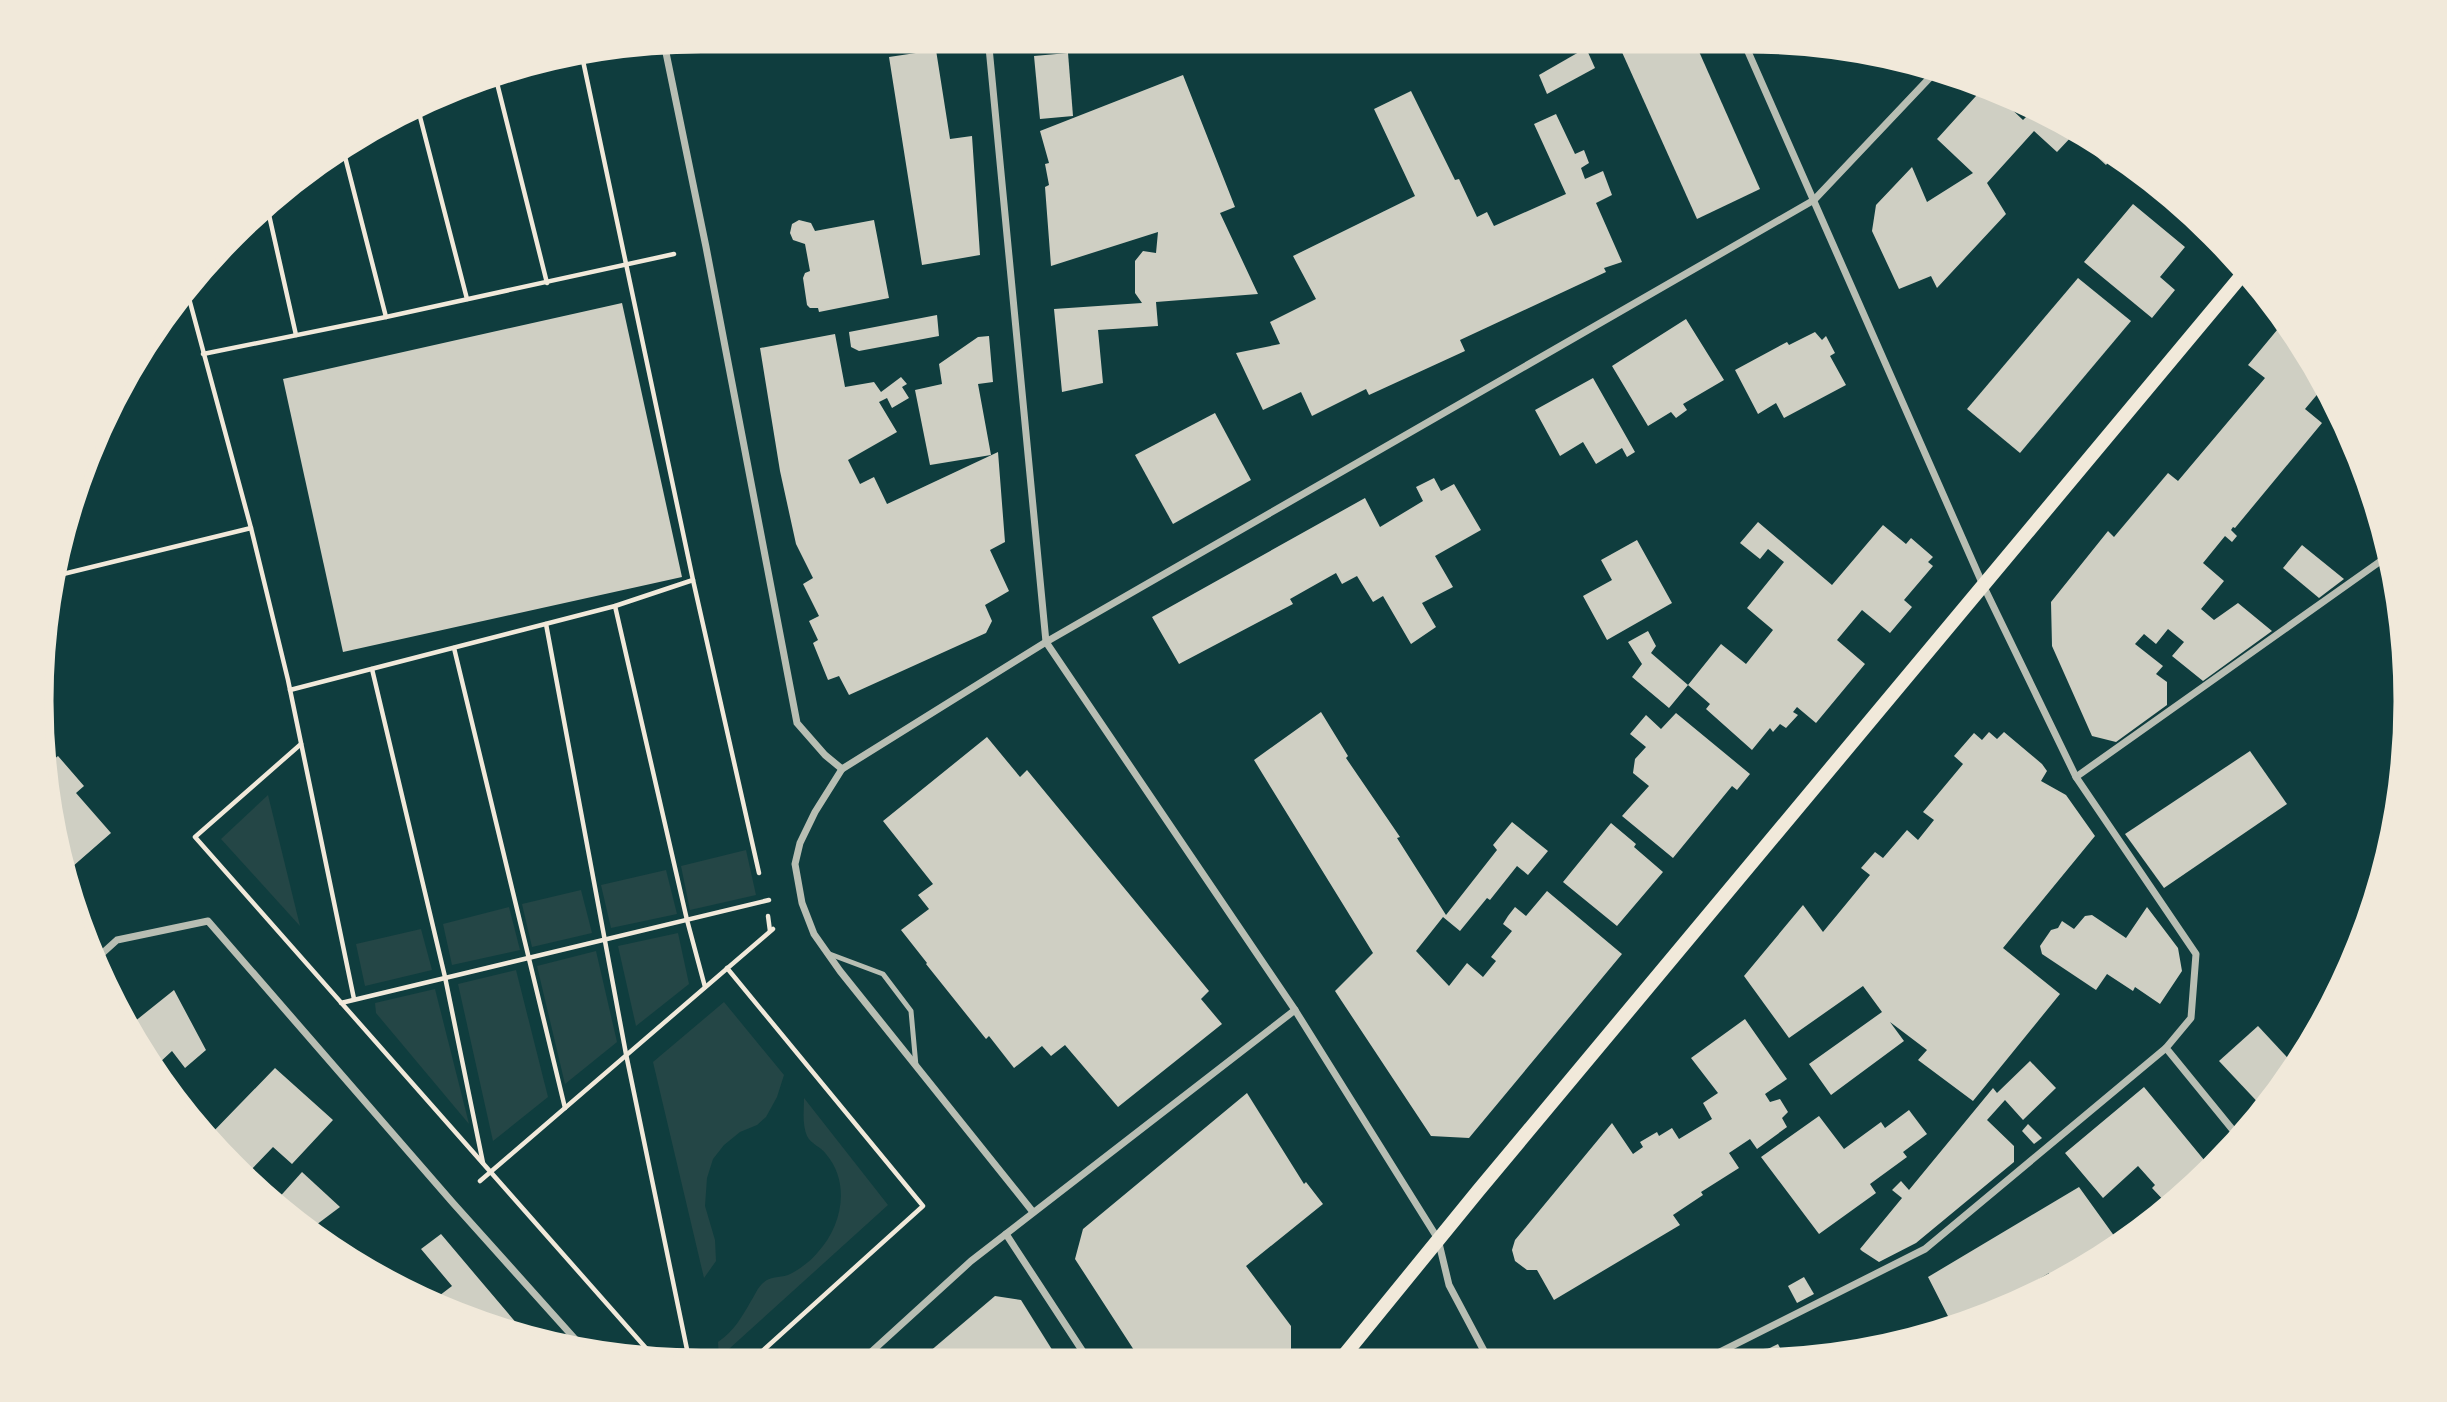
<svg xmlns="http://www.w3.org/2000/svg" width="2447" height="1402" font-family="'Alegreya Sans',sans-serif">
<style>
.green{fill:#244646}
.building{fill:#cfcfc3}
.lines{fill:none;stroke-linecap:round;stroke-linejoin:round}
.path{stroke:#f1e9da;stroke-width:4.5}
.service{stroke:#b8beb3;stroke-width:5}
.minor{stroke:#b8beb3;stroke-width:7}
.secondary{stroke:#f1e9da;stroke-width:14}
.rim{fill:none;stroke:#f1e9da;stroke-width:9}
</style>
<rect width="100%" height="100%" fill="#0f3d3e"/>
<g class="green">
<path d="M268 795 300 926 221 839Z"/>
<path d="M746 850 756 895 690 910 681 866Z"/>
<path d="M666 870 677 914 611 928 601 885Z"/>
<path d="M581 890 592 933 532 947 522 904Z"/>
<path d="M509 907 520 950 452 965 443 924Z"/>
<path d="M421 929 432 970 365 986 356 944Z"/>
<path d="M678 933 689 984 636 1026 618 946Z"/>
<path d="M596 951 617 1042 565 1084 537 966Z"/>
<path d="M516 970 548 1097 493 1141 458 984Z"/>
<path d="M435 989 469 1124 376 1013 375 1003Z"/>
<path d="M724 1002 784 1075 777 1097 766 1117 757 1125 740 1132 724 1145 713 1159 707 1178 705 1206 715 1240 716 1261 704 1278 653 1062Z"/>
<path d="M804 1098 888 1205 719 1358 718 1342C734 1331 742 1317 751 1301 755 1295 758 1287 763 1283 770 1276 779 1278 788 1275 799 1270 811 1261 818 1252 842 1226 851 1183 826 1154 821 1147 811 1144 807 1136 802 1124 804 1111 804 1098Z"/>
</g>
<g class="building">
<path d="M1649 38H1693L1760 189 1697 219 1621 50Z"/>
<path d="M1586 48 1595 68 1547 94 1539 75Z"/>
<path d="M936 50 950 139 972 136 980 255 922 265 889 57Z"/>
<path d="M1068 53 1073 116 1040 119 1034 56Z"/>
<path d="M1183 75 1235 207 1220 213 1258 294 1156 302 1158 326 1098 330 1103 383 1062 392 1054 309 1142 303 1135 293V261L1143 251 1156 253 1158 232 1051 266 1045 187 1049 185 1045 164 1049 163 1040 131Z"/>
<path d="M1986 85 2023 120 2034 109 2118 151 2106 165 2073 135 2057 152 2034 131 1987 183 2006 214 1937 288 1931 276 1899 289 1872 231 1876 205 1912 167 1927 202 1973 173 1937 139Z"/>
<path d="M1411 91 1455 180 1459 179 1477 217 1487 212 1494 226 1566 194 1534 124 1556 114 1575 154 1584 150 1589 163 1581 168 1585 179 1603 171 1612 195 1596 203 1622 262 1604 268 1606 272 1460 340 1465 351 1369 395 1366 389 1312 416 1301 392 1263 410 1236 353 1280 344 1270 322 1316 299 1293 256 1415 196 1374 109Z"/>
<path d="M2133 204 2185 247 2160 277 2175 290 2152 318 2084 262Z"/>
<path d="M799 220 811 223 815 231 874 220 889 298 819 312 818 308H810L807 305 803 278 805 273 810 271 805 244 793 240 790 233 792 224Z"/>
<path d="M2078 278 2131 321 2020 453 1967 409Z"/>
<path d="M622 303 682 577 343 652 283 379Z"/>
<path d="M937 315 939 336 859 351 851 347 849 332Z"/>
<path d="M2287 318 2298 332 2326 384 2305 409 2322 423 2235 528 2233 527 2231 530 2237 536 2232 542 2225 536 2203 563 2224 581 2201 609 2214 620 2238 603 2272 631 2203 681 2172 656 2184 642 2168 629 2156 644 2144 634 2135 644 2163 666 2156 674 2167 682V705L2116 742 2092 736 2052 646 2051 602 2108 531 2114 537 2168 473 2178 481 2265 378 2248 365Z"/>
<path d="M1686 319 1724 380 1683 404 1687 410 1676 418 1671 412 1648 426 1612 366Z"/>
<path d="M157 323 161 342 142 347 149 332Z"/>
<path d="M1815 332 1822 340 1826 336 1835 353 1830 356 1846 385 1784 418 1776 403 1758 414 1735 370 1787 342 1789 345Z"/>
<path d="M835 334 845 387 874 382 881 392 901 377 907 384 902 387 909 398 892 408 887 398 879 402 897 432 848 460 860 484 874 477 887 504 998 452 1005 542 990 550 1009 591 985 605 992 621 986 633 849 695 839 676 828 680 813 643 818 640 809 621 819 616 803 584 813 578 796 544 780 471 760 348Z"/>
<path d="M989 336 993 382 978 384 991 455 930 465 915 390 942 384 939 364 978 337Z"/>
<path d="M1593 378 1635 452 1627 457 1622 448 1596 464 1583 442 1560 456 1535 410Z"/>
<path d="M1215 413 1251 480 1173 524 1135 455Z"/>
<path d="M1434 478 1441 491 1454 484 1481 530 1435 556 1453 587 1422 603 1436 627 1411 644 1383 596 1373 602 1357 576 1342 584 1336 573 1290 599 1293 604 1179 664 1152 617 1365 498 1380 527 1423 501 1416 487Z"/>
<path d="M1758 522 1832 585 1883 525 1906 544 1911 538 1933 557 1928 562 1933 566 1904 600 1912 607 1890 633 1862 610 1837 640 1865 664 1816 723 1797 707 1793 712 1798 715 1786 728 1780 724 1773 732 1770 728 1752 750 1706 709 1710 704 1688 685 1721 644 1746 664 1773 630 1747 608 1784 562 1768 549 1760 559 1740 543Z"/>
<path d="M1637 540 1672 603 1607 640 1583 596 1612 580 1601 560Z"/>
<path d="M2302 545 2344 579 2319 598 2283 568Z"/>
<path d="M1648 631 1656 646 1651 653 1688 685 1669 708 1632 677 1642 664 1628 642Z"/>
<path d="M1321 712 1348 756 1346 758 1400 837 1397 838 1446 915 1497 850 1493 845 1512 822 1548 851 1528 875 1517 866 1490 900 1487 898 1460 931 1443 917 1416 951 1449 986 1467 963 1483 977 1496 961 1491 957 1512 931 1503 924 1508 916 1515 907 1526 916 1547 891 1622 954 1469 1138 1431 1136 1335 991 1373 953 1254 760Z"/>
<path d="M1676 713 1750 774 1737 790 1732 786 1673 858 1622 816 1649 786 1633 773 1635 759 1646 747 1630 734 1646 715 1661 729Z"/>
<path d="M1989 732 1997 739 2004 732 2042 764 2047 771 2041 781 2066 795 2095 836 2003 948 2060 994 1973 1101 1918 1060 1927 1050 1890 1022 1904 1041 1831 1095 1809 1064 1882 1012 1863 986 1789 1038 1744 976 1803 905 1823 932 1870 875 1861 868 1875 852 1883 858 1907 830 1918 840 1934 820 1923 812 1963 764 1954 756 1974 733 1982 740Z"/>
<path d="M987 737 1020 777 1027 770 1209 991 1201 999 1222 1024 1118 1107 1065 1045 1051 1056 1042 1046 1014 1068 989 1036 986 1039 926 964 927 963 901 930 929 909 918 895 933 884 883 821Z"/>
<path d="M2250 751 2287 804 2164 888 2125 834Z"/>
<path d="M40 755 48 764 58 756 84 786 76 793 111 833 64 874Z"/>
<path d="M1611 823 1636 844 1634 847 1663 872 1617 926 1563 882Z"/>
<path d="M2147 907 2178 948 2182 971 2160 1004 2135 987 2133 991 2107 974 2096 990 2042 954 2040 946 2051 930 2058 928 2062 921 2074 929 2085 916 2092 915 2126 938Z"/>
<path d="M174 990 206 1050 185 1068 172 1051 158 1064 171 1080 164 1086 123 1010 134 1022Z"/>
<path d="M1745 1019 1787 1079 1765 1094 1770 1102 1780 1099 1788 1112 1782 1118 1787 1127 1757 1149 1750 1139 1729 1153 1739 1168 1701 1192 1703 1195 1673 1215 1680 1225 1554 1300 1537 1270H1527L1515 1261 1512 1250 1515 1240 1612 1123 1633 1154 1643 1147 1640 1142 1657 1132 1659 1136 1672 1128 1679 1139 1712 1119 1703 1103 1718 1093 1691 1058Z"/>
<path d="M2258 1026 2299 1070 2265 1110 2219 1061Z"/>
<path d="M2030 1061 2056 1088 2023 1120 2005 1100 1987 1120 2014 1146V1162L1916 1243 1879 1262 1862 1251 1860 1249 1902 1198 1892 1190 1901 1181 1909 1190 1993 1088 1997 1093Z"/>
<path d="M275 1068 333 1120 292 1164 273 1147 247 1174 208 1137Z"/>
<path d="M2144 1087 2214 1172 2169 1206 2152 1188 2155 1185 2138 1166 2103 1198 2065 1153Z"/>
<path d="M1247 1093 1304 1184 1306 1182 1323 1204 1246 1266 1291 1326V1353L1283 1364H1143L1075 1259 1083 1229Z"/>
<path d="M1909 1110 1927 1134 1903 1152 1907 1157 1870 1184 1876 1193 1819 1234 1761 1157 1819 1116 1844 1149 1881 1122 1885 1128Z"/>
<path d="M2028 1124 2042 1138 2034 1144 2022 1131Z"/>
<path d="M302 1172 340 1207 308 1231 276 1201Z"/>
<path d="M2079 1187 2120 1244 2078 1276 2056 1286 2049 1273 1968 1322 1970 1325 1959 1330 1931 1336 1952 1324 1928 1277Z"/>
<path d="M441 1234 479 1279 529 1338 493 1331 477 1312 466 1320 431 1302 452 1286 421 1249Z"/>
<path d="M1804 1277 1814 1294 1797 1303 1788 1286Z"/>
<path d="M995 1296 1021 1300 1061 1364H915Z"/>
<path d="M1778 1344 1788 1364H1737Z"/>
<path d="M1423 1351 1470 1356 1475 1364H1412Z"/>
</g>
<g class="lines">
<g class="path">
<path d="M582 56 693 580 759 873"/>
<path d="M494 71 547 283"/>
<path d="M418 109 467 299"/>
<path d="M343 149 386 317"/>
<path d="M267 206 296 335"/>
<path d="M187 291 251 528 288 680 354 999"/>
<path d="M203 354 386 317 674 254"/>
<path d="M55 576 251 528"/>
<path d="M615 606 687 920 705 987"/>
<path d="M546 624 626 1054 690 1364"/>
<path d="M454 648 565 1108"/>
<path d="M372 669 445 977 483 1163"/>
<path d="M290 690 615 606 693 580"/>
<path d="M301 744 195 837 660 1364"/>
<path d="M768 916 770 931"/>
<path d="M727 968 923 1206 748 1364"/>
<path d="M341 1003 769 900"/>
<path d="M480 1181 773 929"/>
</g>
<path class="service" d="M827 953 883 974 911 1011 916 1066"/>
<g class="minor">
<path d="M988 37 1046 642 1295 1010 1438 1239 1449 1285 1491 1364"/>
<path d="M1742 38 1983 585 2076 777 2196 954 2191 1018 2166 1048 2241 1140"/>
<path d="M664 43 706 247 797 723 825 755 842 769"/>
<path d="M2076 777 2392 553"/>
<path d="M96 959 117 940 208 921 453 1203 584 1349"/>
<path d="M1033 1212 840 971 814 934 802 903 795 864 800 843 815 812 842 769 1046 642 1814 200 1939 68"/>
<path d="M1006 1234 1091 1364"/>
<path d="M858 1364 971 1261 1295 1010"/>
<path d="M1696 1364 1925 1249 2166 1048"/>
</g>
<path class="secondary" d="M1337 1364 1478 1191 2247 269"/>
</g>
<path d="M0 0H2447V1402H0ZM701 49H1746A652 652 0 0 1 2398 701V701A652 652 0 0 1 1746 1353H701A652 652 0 0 1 49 701V701A652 652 0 0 1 701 49Z" fill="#f1e9da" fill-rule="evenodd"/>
<path class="rim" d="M701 49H1746A652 652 0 0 1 2398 701V701A652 652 0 0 1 1746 1353H701A652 652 0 0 1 49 701V701A652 652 0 0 1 701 49Z"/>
</svg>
